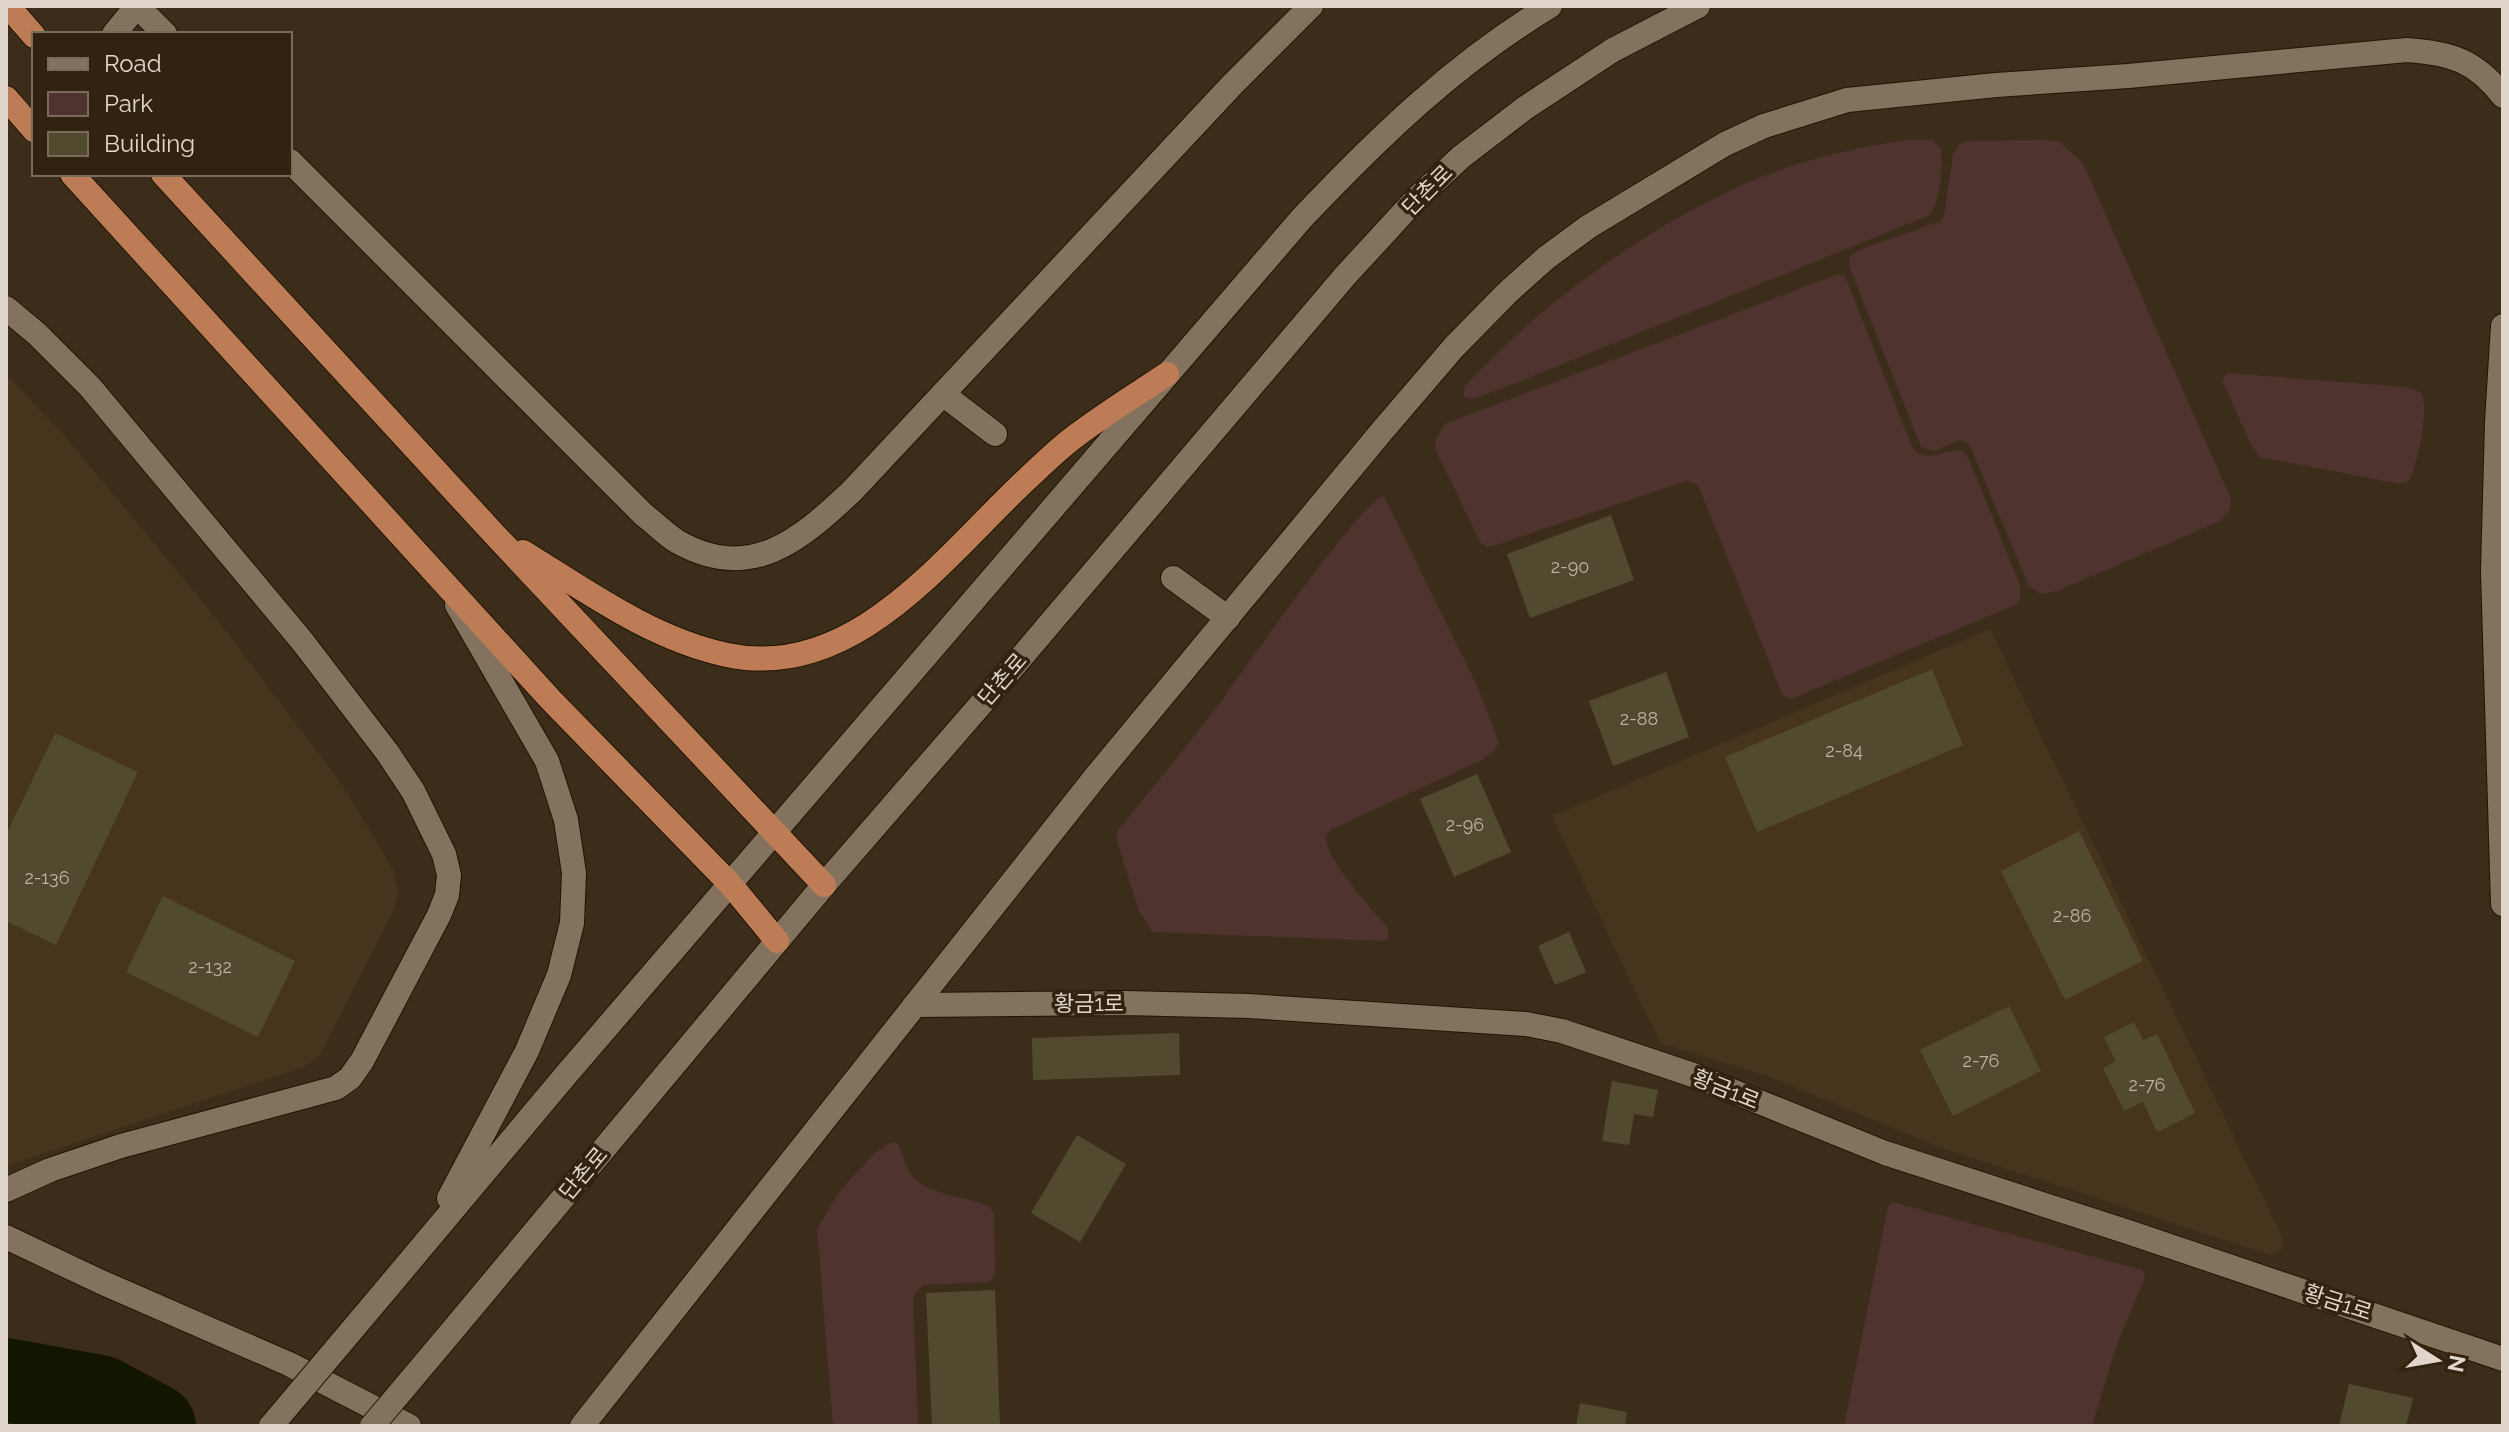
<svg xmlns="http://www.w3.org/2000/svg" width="2509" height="1432" font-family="Raleway,'Noto Sans KR',sans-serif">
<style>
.built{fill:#47341c}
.green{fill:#4f332f}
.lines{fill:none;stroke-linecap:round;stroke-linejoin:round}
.river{stroke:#121600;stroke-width:84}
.building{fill:#524a2f}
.service-casing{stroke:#221503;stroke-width:26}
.secondary-casing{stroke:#221503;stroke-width:26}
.motorway-casing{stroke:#221503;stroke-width:26}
.service{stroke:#83725d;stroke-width:24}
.secondary{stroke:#83725d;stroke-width:24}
.motorway{stroke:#bd7c56;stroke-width:24}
.secondary-bridge-casing{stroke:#221503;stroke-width:26;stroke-linecap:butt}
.secondary-bridge{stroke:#83725d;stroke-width:24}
.labels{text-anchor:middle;stroke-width:7;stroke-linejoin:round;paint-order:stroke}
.number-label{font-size:18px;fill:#bcb3a4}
.street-label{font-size:22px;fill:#e0d6cb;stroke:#312310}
</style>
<rect width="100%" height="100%" fill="#3c2d1a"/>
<g class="built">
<path d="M6 374 65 436 219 622 341 783 386 857 395 875 398 893 393 911 320 1055 304 1067 6 1166Z"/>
<path d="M1990 629 2282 1237 2284 1246 2281 1251 2271 1255 1936 1146 1768 1076 1660 1043 1552 816Z"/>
</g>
<g class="green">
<path d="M1906 140H1931L1941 148C1942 170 1942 195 1930 215L1511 385 1474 399 1463 397 1465 385C1493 358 1520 330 1550 306 1623 246 1720 186 1811 160 1842 151 1874 145 1906 140Z"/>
<path d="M2045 140 2060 142 2083 163 2231 499 2229 511 2220 521 2057 591 2041 594 2029 586 1969 444 1960 440 1934 451 1921 447 1849 266 1850 256 1864 248 1941 221 1944 216 1953 154 1958 145 1968 141Z"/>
<path d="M1838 274 1845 277 1852 293 1912 447C1928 468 1944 446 1963 451L1969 459 2020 585V599L2015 605 1791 699 1782 694 1698 485 1687 481 1496 545 1487 547 1480 542 1435 448 1436 439 1445 424Z"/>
<path d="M2227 373 2405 387C2412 389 2418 389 2422 395 2429 409 2417 470 2408 482L2400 484 2260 457 2251 445 2222 380Z"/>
<path d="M1384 496 1479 690 1499 743 1494 751 1482 760 1332 829 1326 835C1323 857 1373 910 1388 928V939L1382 941 1153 932 1139 911 1116 838 1118 830C1153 788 1188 745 1221 701 1243 671 1360 502 1384 496Z"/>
<path d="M890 1143H896L899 1146C903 1156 906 1168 912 1176 930 1197 966 1195 990 1207L994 1214 995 1272 993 1279 986 1282 923 1285 913 1297 918 1426H833L817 1229 839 1192 876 1152Z"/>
<path d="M1892 1202 2142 1270 2145 1275 2143 1283 2117 1344 2092 1426H1844L1888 1207Z"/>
</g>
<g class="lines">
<path class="river" d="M6 1380 100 1397 154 1426"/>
</g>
<g class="building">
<path d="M1611 515 1634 580 1530 618 1507 554Z"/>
<path d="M1932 669 1963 745 1757 832 1725 757Z"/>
<path d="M1666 672 1689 737 1613 766 1589 701Z"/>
<path d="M55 733 138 772 56 945 6 921V835Z"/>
<path d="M1477 774 1511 852 1454 877 1420 799Z"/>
<path d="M2079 831 2143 961 2065 1000 2001 871Z"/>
<path d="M163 896 295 961 258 1037 126 972Z"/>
<path d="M1569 932 1586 972 1555 985 1538 946Z"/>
<path d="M2009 1006 2041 1071 1953 1116 1920 1050Z"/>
<path d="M2134 1022 2143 1040 2157 1034 2195 1113 2157 1132 2143 1102 2124 1111 2103 1068 2116 1061 2104 1037Z"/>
<path d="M1179 1033 1180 1075 1033 1080 1032 1038Z"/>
<path d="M1612 1081 1658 1090 1653 1117 1634 1114 1629 1145 1602 1141Z"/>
<path d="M1077 1135 1126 1164 1080 1242 1031 1213Z"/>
<path d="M995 1290 1000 1426H932L926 1293Z"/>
<path d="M2349 1384 2413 1398 2406 1426H2339Z"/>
<path d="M1580 1403 1627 1412 1625 1426H1576Z"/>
</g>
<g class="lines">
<g class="service-casing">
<g id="service">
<path d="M114 34 137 6 165 34"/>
<path d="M290 161 644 515C655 523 666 535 678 542 751 583 800 540 852 491L1231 86 1311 6"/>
<path d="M6 308 37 334 90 387 302 641 387 752 413 791 444 854 449 875 447 895 439 915 362 1061 350 1078 336 1088 121 1146 50 1170 6 1190"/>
<path d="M2503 326 2497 422 2493 571 2503 904"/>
<path d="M944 395 995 434"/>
<path d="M1173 578 1228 618"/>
<path d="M915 1005 1126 1003 1248 1006 1526 1024 1562 1031 1693 1075 1885 1153 2131 1233 2503 1359"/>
<path d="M6 1237 101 1282 289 1364 409 1426"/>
<path d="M582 1426 1097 775 1382 431 1454 347 1507 293 1546 258 1588 227 1725 144 1764 126 1847 100 1996 85 2128 76 2407 50C2450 53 2475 60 2503 96"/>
</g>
</g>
<g class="secondary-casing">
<g id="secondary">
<path d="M449 1198 527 1051 559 975 572 923 574 873 566 820 547 761 457 605"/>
<path d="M384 1292 565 1076 1302 218C1379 137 1453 65 1550 6"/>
<path d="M457 1325 824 885 1008 673 1345 276 1414 201 1461 157 1525 108 1613 50 1698 6"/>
</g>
</g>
<g class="motorway-casing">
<g id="motorway">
<path d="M8 6 34 36"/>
<path d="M6 98 34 130"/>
<path d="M72 174 550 699 731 885 777 941"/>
<path d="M163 174 494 534 824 885"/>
<path d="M523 552C588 592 652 639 727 655 855 682 946 554 1027 479 1043 464 1059 448 1077 435 1106 413 1137 394 1167 374"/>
</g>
</g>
<use href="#service" class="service"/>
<use href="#secondary" class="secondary"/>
<use href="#motorway" class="motorway"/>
<g class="secondary-bridge-casing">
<g id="secondary-bridge">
<path d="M271 1426 384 1292"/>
<path d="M372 1426 457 1325"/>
</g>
</g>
<use href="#secondary-bridge" class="secondary-bridge"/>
</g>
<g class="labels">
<g class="number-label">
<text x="1570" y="573">2-90</text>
<text x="1639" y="725">2-88</text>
<text x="1844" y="757">2-84</text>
<text x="1465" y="831">2-96</text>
<text x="47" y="884">2-136</text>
<text x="2072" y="922">2-86</text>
<text x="210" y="973">2-132</text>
<text x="1981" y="1067">2-76</text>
<text x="2147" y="1091">2-76</text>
</g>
<g class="street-label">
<text transform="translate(1427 190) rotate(-45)" y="8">단촌로</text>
<text transform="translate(1002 679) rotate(-49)" y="8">단촌로</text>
<text x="1089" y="1011">황금1로</text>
<text transform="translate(1726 1089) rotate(22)" y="8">황금1로</text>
<text transform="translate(583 1173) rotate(-50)" y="8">단촌로</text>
<text transform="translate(2338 1302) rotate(18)" y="8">황금1로</text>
</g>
</g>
<rect width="2509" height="1432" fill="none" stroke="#e0d6cb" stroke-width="16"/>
<rect x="32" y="32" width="260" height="144" fill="#312310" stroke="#776b5b" stroke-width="2"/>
<rect x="48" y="58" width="40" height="12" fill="#83725d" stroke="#776b5b" stroke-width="2"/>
<text x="104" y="72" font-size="24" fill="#e0d6cb">Road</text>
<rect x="48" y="92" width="40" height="24" fill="#4f332f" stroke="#776b5b" stroke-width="2"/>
<text x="104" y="112" font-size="24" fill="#e0d6cb">Park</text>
<rect x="48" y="132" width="40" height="24" fill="#524a2f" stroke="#776b5b" stroke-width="2"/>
<text x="104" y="152" font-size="24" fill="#e0d6cb">Building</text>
<g transform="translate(2437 1360) rotate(101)" stroke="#312310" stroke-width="6" paint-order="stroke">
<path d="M0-6L14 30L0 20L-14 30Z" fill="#e0d6cb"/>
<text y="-12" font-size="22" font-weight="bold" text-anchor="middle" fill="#e0d6cb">N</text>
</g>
</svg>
